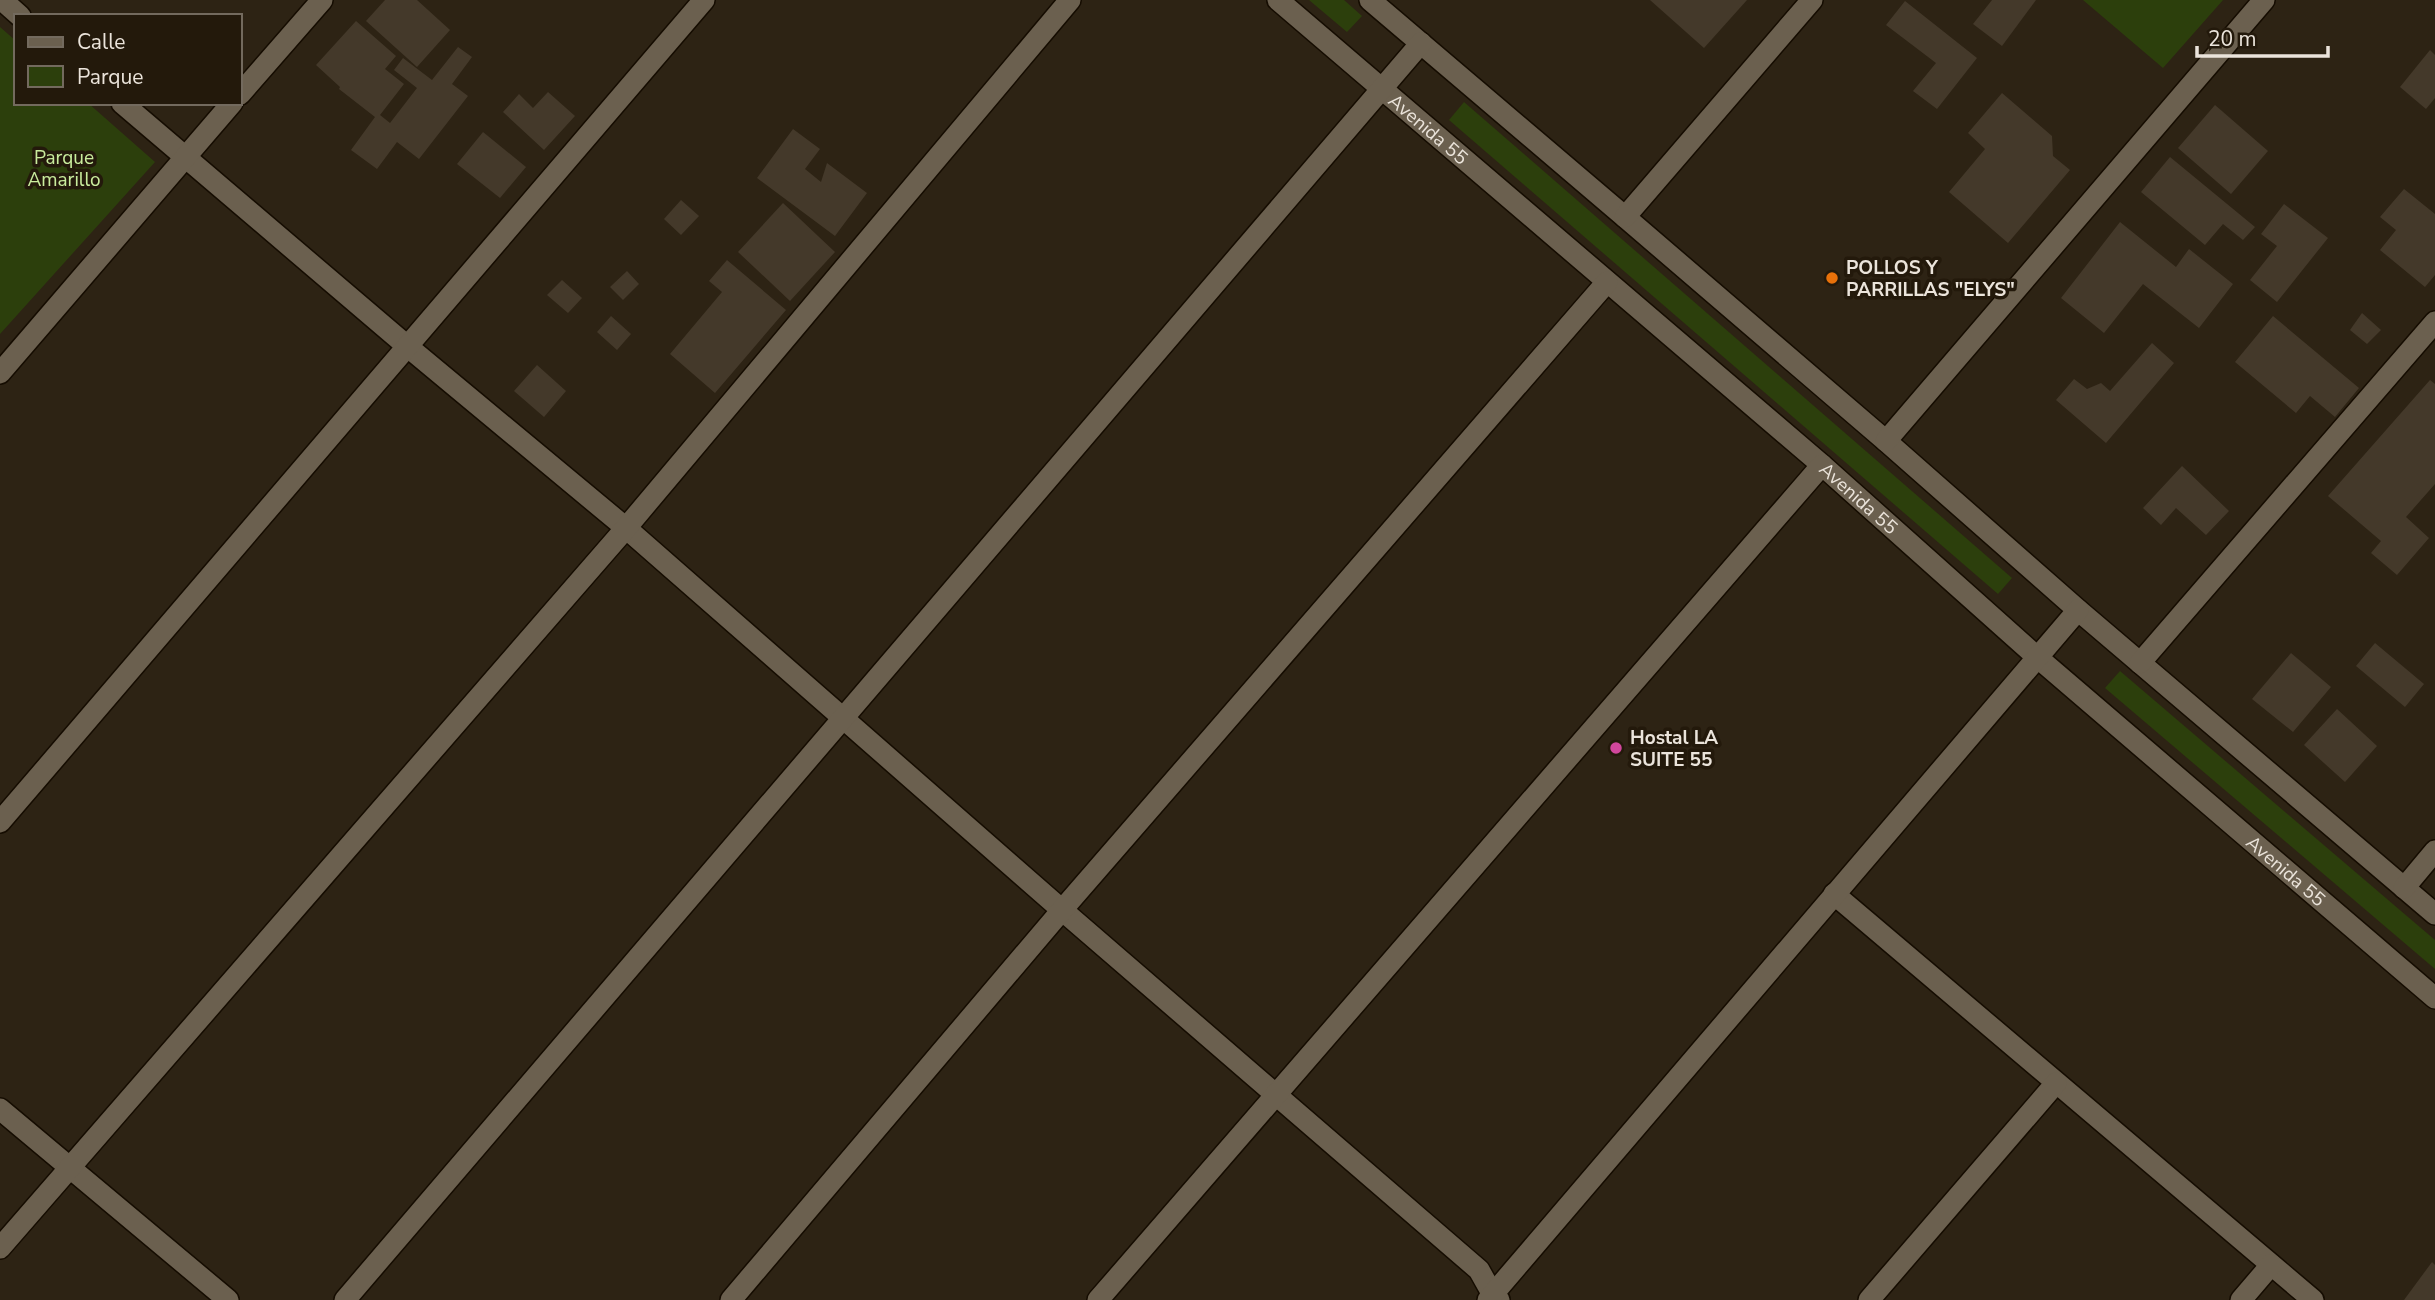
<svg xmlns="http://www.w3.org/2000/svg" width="2435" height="1300" font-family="'Nunito Sans',sans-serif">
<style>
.green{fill:#2c3f0c}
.building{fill:#44392a}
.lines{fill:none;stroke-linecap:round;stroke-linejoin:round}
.minor-casing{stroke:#150c01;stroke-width:24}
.minor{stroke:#6b604f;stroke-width:21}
.food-dot{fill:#e8710a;stroke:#23190b;stroke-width:2.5}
.hotel-dot{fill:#d1479c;stroke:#23190b;stroke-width:2.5}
.labels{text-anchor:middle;stroke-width:7;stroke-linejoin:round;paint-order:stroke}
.street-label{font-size:19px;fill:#ebe4db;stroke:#23190b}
.park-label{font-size:19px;fill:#c9ec9d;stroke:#23190b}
.poi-label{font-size:19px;font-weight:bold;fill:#ebe4db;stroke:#23190b;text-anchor:start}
</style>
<rect width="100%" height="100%" fill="#2d2314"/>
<g class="green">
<path d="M1309 0H1344L1362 16 1347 32Z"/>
<path d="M2083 0H2223L2163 68Z"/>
<path d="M0 27 16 41V103H88L155 162 0 334Z"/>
<path d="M1464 102 2012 578 1998 594 1449 120Z"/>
<path d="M2120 671 2435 940V969L2105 688Z"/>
</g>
<g class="building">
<path d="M385 0H417L450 30 417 67 366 21Z"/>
<path d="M1650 0H1747L1704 48Z"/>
<path d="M1992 0H2036L2002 46 1973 24Z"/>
<path d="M1905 1 1977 58 1937 109 1913 91 1936 63 1886 25Z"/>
<path d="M356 21 396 56 385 69 404 84 380 115 390 123 417 88 394 70 403 58 432 80 458 47 472 57 452 84 468 96 419 159 397 142 377 169 351 150 375 117 339 89 340 87 316 65Z"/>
<path d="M2430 50 2435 55V98L2426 109 2400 87Z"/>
<path d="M548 92 575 116 544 150 503 112 519 94 533 108Z"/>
<path d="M2002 93 2052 136 2053 156 2070 170 2008 243 1949 192 1985 149 1968 133Z"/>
<path d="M2215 105 2268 151 2231 194 2178 148Z"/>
<path d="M793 129 820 149 805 169 821 182 827 163 867 193 835 236 757 178Z"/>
<path d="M483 132 526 167 500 198 457 164Z"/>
<path d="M2170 157 2255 227 2243 240 2223 224 2205 245 2141 192Z"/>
<path d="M2404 189 2435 214V275L2425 287 2380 250 2396 230 2380 217Z"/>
<path d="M681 200 699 216 681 235 664 219Z"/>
<path d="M783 203 835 252 790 301 738 252Z"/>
<path d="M2284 204 2328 238 2277 302 2250 280 2277 246 2261 234Z"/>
<path d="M2120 222 2176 267 2189 249 2233 284 2199 328 2143 284 2104 333 2061 298Z"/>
<path d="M727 260 786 310 715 393 670 354 722 292 709 281Z"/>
<path d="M627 271 639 284 623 300 610 287Z"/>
<path d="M562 280 582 298 568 313 547 295Z"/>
<path d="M2362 313 2381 330 2367 344 2350 330Z"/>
<path d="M611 316 631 334 617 350 597 332Z"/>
<path d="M2273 316 2359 388 2335 417 2310 396 2296 413 2235 362Z"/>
<path d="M2152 343 2174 363 2106 443 2056 400 2074 379 2087 389 2101 383 2110 391Z"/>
<path d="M537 365 566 391 544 417 514 391Z"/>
<path d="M2430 380 2435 384V484L2406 517 2429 538 2397 575 2371 553 2381 541 2328 496Z"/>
<path d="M2182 466 2229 511 2206 535 2176 508 2161 525 2143 508Z"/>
<path d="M2375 643 2424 684 2405 707 2356 666Z"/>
<path d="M2291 653 2331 687 2293 732 2252 699Z"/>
<path d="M2337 709 2377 746 2345 782 2304 745Z"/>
<path d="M2432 1262 2435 1265V1300H2404Z"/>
</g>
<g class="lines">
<g class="minor-casing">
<g id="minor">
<path d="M2 0 20 16"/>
<path id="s1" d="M1278 0 1822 465 2037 657 2435 998"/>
<path d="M1370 0 1625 217 1886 441 2078 610 2435 914"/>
<path d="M240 94 322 0"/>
<path d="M122 103 407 346 626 528 1062 910 1479 1270 1493 1295 1499 1300"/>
<path d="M1625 217 1812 0"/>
<path d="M0 373 232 103"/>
<path d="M1886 441 2264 0"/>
<path d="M2140 663 2435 322"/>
<path d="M0 822 704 0"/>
<path d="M2404 888 2435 851"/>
<path d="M1834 894 2313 1300"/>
<path d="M0 1109 228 1300"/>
<path d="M0 1248 626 528 1070 0"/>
<path d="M345 1300 1421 43"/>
<path d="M731 1300 1062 910 1607 282"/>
<path d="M1098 1300 1822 465"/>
<path d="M1488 1300 2078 610"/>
<path d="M1869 1300 2056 1083"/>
<path d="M2241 1300 2271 1265"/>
</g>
</g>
<use href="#minor" class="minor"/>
</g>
<circle class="food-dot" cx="1832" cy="278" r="7"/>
<circle class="hotel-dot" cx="1616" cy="748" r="7"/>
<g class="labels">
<g class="street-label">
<text dy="7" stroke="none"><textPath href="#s1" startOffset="198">Avenida 55</textPath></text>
<text dy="7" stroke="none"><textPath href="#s1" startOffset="765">Avenida 55</textPath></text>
<text dy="7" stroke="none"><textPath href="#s1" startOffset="1332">Avenida 55</textPath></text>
</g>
<g class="park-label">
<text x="64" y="164">Parque<tspan x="64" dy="22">Amarillo</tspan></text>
</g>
<g class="poi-label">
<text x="1846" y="274">POLLOS Y<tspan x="1846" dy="22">PARRILLAS "ELYS"</tspan></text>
<text x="1630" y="744">Hostal LA<tspan x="1630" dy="22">SUITE 55</tspan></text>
</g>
</g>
<rect x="14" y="14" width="228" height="91" fill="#23190b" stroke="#736a5e" stroke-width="2"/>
<rect x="28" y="37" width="35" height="10" fill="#6b604f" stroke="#736a5e" stroke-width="2"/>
<text x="77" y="49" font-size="21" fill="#ebe4db">Calle</text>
<rect x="28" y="66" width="35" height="21" fill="#2c3f0c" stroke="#736a5e" stroke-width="2"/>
<text x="77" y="84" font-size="21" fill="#ebe4db">Parque</text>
<path d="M2197 46v10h131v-10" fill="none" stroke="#ebe4db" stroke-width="3.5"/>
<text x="2208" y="46" font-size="21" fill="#ebe4db" stroke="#23190b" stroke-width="5" paint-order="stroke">20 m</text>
</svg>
